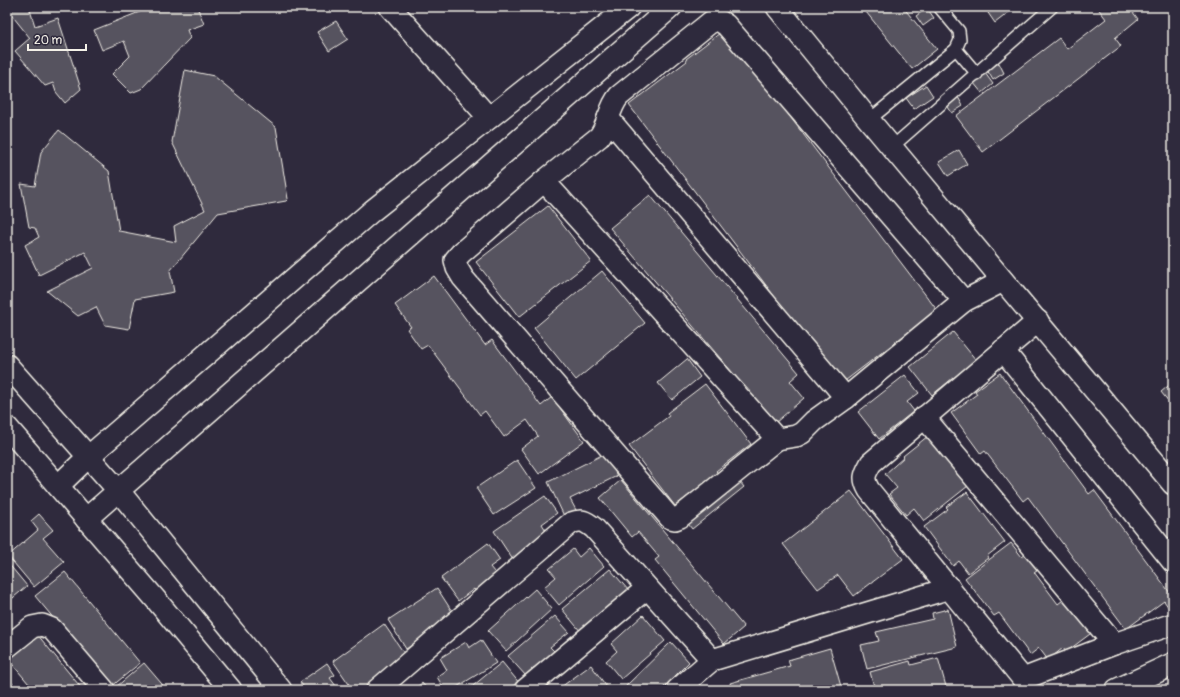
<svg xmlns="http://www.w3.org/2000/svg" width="1180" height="697" font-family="Pangolin,sans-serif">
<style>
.building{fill:#56525f;stroke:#f4f1e8}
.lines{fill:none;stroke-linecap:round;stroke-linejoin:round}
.lane-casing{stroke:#f4f1e8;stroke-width:14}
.street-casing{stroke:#f4f1e8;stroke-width:24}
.secondary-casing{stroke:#f4f1e8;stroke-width:25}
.primary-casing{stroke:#f4f1e8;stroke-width:25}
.lane{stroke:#2f2a3d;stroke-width:11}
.street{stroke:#2f2a3d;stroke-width:21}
.secondary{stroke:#2f2a3d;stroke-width:22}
.primary{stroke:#2f2a3d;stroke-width:22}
</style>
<rect width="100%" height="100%" fill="#2f2a3d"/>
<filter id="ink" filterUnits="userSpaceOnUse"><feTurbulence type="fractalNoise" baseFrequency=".025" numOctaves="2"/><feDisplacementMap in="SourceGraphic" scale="8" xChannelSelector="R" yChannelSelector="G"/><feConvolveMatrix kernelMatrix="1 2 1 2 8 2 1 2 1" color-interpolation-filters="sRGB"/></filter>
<g filter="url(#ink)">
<g class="building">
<path d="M7 7H29L35 26 58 18 81 89 65 103 56 92 53 83 45 86 15 51 30 38 10 13 7 15Z"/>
<path d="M152 7H204L198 9 204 24 187 30 190 38 141 89 131 93 112 74 130 56 124 41 102 50 94 30Z"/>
<path d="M862 7H903L937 49 912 69Z"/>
<path d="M984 7H1016L995 23Z"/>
<path d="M1097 7H1129L1138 19 1115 38 1121 46 983 152 956 116 1059 38 1067 49 1106 19Z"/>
<path d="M927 8 934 18 923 26 916 16Z"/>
<path d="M336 21 348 39 329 51 317 32Z"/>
<path d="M724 30 937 310 841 384 629 105 687 61 686 59Z"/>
<path d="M999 63 1004 73 993 80 987 70Z"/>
<path d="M185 70 214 76 276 127 288 199 286 201 218 213 170 271 174 292 135 299 129 329 105 325 96 307 78 316 47 291 93 268 85 252 39 275 25 245 39 237 35 228 29 227 21 184 35 186 41 152 59 130 109 171 119 231 176 242 174 226 205 210 172 142Z"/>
<path d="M985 73 993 84 982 93 973 82Z"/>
<path d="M926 85 933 96 914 109 906 98Z"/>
<path d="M958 97 963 106 952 113 946 104Z"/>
<path d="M959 150 967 164 948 176 939 162Z"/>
<path d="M650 195 799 373 790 381 804 398 775 423 610 228Z"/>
<path d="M548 206 591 261 519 317 476 262Z"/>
<path d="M602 271 645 323 576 380 534 328Z"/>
<path d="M434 276 485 345 492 340 541 406 552 397 584 441 539 474 521 449 538 436 527 420 504 437 485 411 480 415 428 345 421 349 407 329 411 327 395 305Z"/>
<path d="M953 332 976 360 932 395 910 367Z"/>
<path d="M687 359 700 377 672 400 658 383Z"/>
<path d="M1000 373 1089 494 1094 490 1173 597 1172 612 1164 601 1126 629 1028 497 1023 501 985 451 981 454 951 413 977 394 975 391Z"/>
<path d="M905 375 919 393 907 402 914 411 879 439 858 412Z"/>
<path d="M1173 382V407L1161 392Z"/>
<path d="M705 384 751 444 716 471 718 473 675 506 629 446 669 416 667 413Z"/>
<path d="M928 436 968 486 924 521 914 508 906 515 889 494 897 488 885 474 904 457 903 456Z"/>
<path d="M606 453 617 476 570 499 576 510 564 516 548 482Z"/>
<path d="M517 460 536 488 494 515 476 488Z"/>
<path d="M737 478 744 487 692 529 685 520Z"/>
<path d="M621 480 744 627 724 644 655 560 659 557 638 532 632 537 600 498Z"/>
<path d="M851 491 903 559 854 596 838 575 818 589 783 544Z"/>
<path d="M967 492 1005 542 987 556 988 558 968 573 959 561 953 566 924 527 948 509 946 507Z"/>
<path d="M545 496 557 513 542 524 549 535 513 560 494 531Z"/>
<path d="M39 514 53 530 43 538 64 562 34 587 8 556 38 530 31 521Z"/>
<path d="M488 543 500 560 490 567 499 578 478 594 474 589 458 601 441 578Z"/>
<path d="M1011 543 1022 557 1029 552 1041 567 1034 572 1058 604 1068 596 1094 631 1066 652 1063 648 1048 660 1039 648 1030 655 999 613 994 616 965 578Z"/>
<path d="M589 548 604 566 559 605 544 587 556 577 549 569 573 549 579 557Z"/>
<path d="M7 562 27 586 7 603Z"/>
<path d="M610 569 629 591 581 632 562 609Z"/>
<path d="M65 572 140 663 111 687 35 596Z"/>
<path d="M437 588 455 616 406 649 388 620Z"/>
<path d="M535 589 552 609 506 651 488 631Z"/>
<path d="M948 609 957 647 867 669 861 645 879 641 876 632 933 619 932 613Z"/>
<path d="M643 615 665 641 621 679 606 661 617 651 611 644Z"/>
<path d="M555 616 569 632 550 647 555 652 526 676 508 656Z"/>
<path d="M384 624 408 659 364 690H353L333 661Z"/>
<path d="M37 634 83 690H34L8 659Z"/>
<path d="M481 640 496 663 452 690H445L437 677 447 670 440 658 466 642 469 648Z"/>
<path d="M671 642 689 662 661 690H629L626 686Z"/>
<path d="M830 648 842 690H732L730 683 790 666 788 660Z"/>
<path d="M938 658 947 690H875L870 672 910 661 911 665Z"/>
<path d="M502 662 520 684 513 690H468Z"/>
<path d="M144 663 167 690H118L116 687Z"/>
<path d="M327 663 335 675 330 678 339 690H306L300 682Z"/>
<path d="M591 665 609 690H557Z"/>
<path d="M7 677 18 690H7Z"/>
<path d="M422 683 428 690H413Z"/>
</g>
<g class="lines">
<g class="lane-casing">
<g id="lane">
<path d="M956 49 977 74"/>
<path d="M869 120 956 49 960 40 959 31 939 7"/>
<path d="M892 147 1052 7"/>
</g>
</g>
<g class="street-casing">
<g id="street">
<path d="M390 7 489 118"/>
<path d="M777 7 869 120 1173 484"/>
<path d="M608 118 846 398"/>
<path d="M544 181 777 439 796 436 802 433 814 421 846 398 964 301 1003 281"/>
<path d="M1038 321 871 463C865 474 862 478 869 490L1023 679 1114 644 1173 624"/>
<path d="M1003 350 1173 562"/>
<path d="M7 365 118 490 281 690"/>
<path d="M924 417 1114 644"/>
<path d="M7 427 157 601 231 690"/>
<path d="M777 439 680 517 675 519 670 518 463 278 457 268 455 260 461 253 544 181 599 137C609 125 608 109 619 96L712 21H720L726 25 964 301"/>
<path d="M58 486 88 457 372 211 629 7"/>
<path d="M86 519 671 7"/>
<path d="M7 647 32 627 42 625 52 629 104 690"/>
<path d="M377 690 571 523C582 519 585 521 594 528L712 660"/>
<path d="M525 690 647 588"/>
<path d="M677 690 712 660 950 588"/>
</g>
</g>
<g class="secondary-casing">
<path id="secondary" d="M1117 690 1173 664"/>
</g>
<g class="primary-casing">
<path id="primary" d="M1119 690 1124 688"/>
</g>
<use href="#lane" class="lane"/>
<use href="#street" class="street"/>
<use href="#secondary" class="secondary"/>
<use href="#primary" class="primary"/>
</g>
</g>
<rect width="1180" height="697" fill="none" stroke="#2f2a3d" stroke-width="24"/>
<rect x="12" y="12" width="1156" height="673" fill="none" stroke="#f4f1e8" stroke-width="1.5" filter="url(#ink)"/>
<path d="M28 44v6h58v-6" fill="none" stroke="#f4f1e8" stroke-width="2"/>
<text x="34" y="44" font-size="12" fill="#f4f1e8" stroke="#2f2a3d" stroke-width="3" paint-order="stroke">20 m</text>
</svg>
